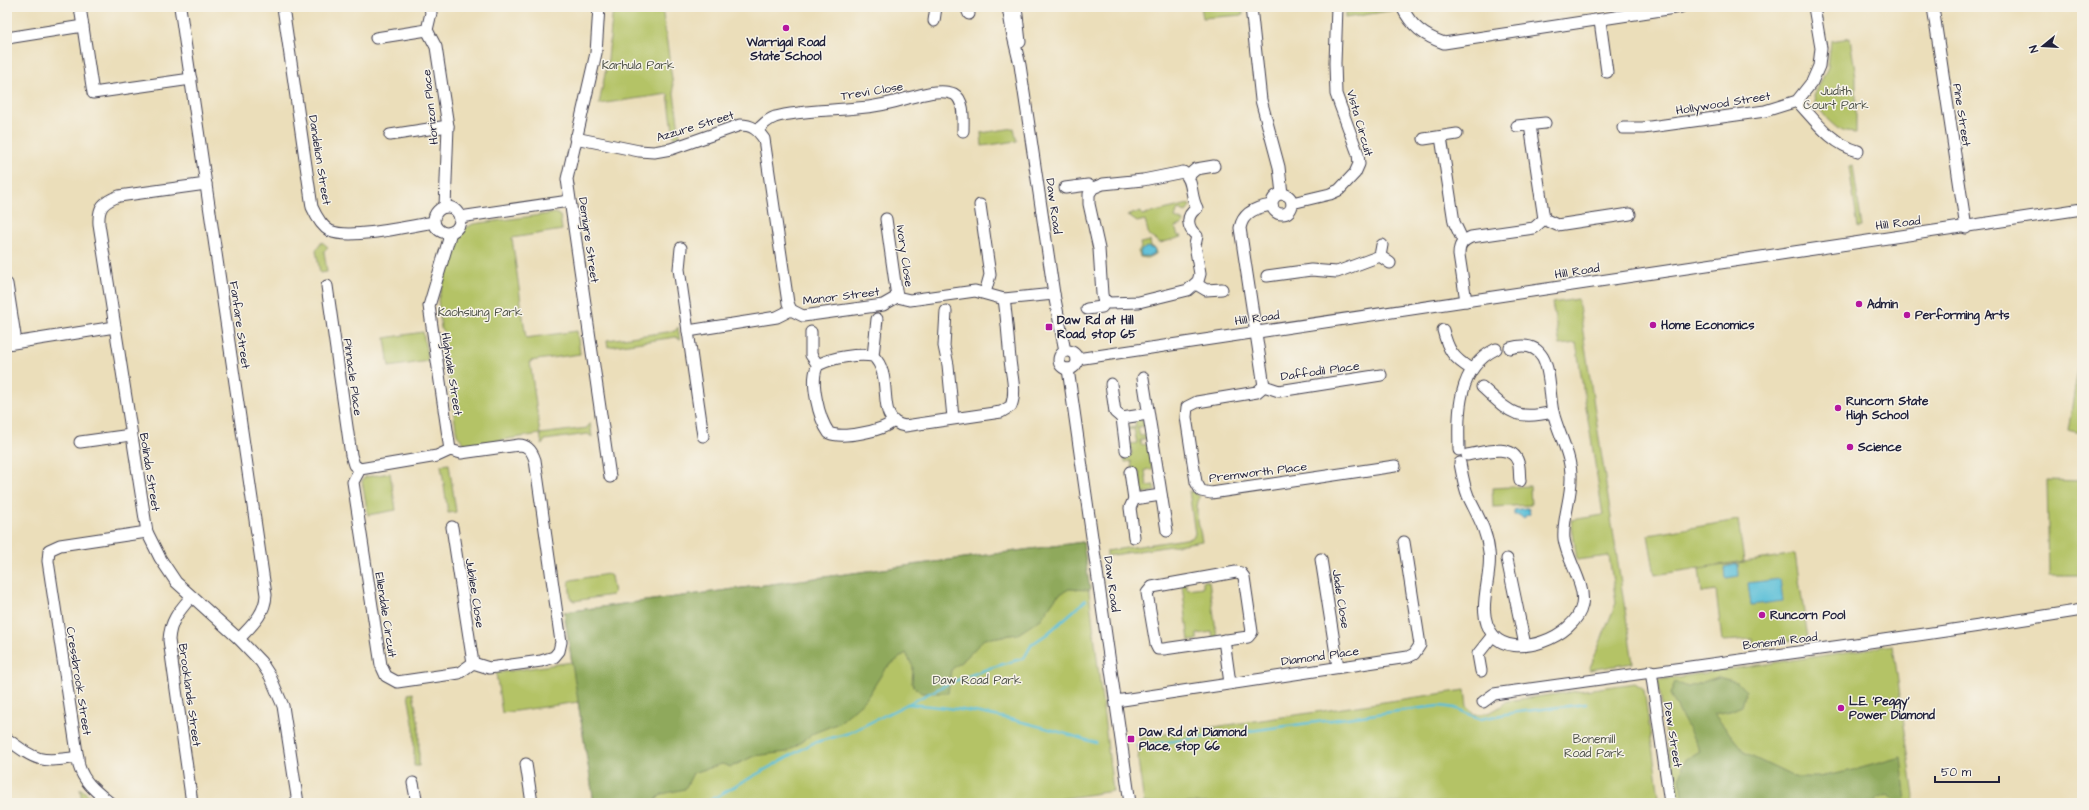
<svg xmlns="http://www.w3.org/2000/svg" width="2089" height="810" font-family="'Architects Daughter',sans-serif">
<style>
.green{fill:#b4c366;stroke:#6b7250}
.forest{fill:#8fa95b;stroke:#58664b}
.water{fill:#5abfd8;stroke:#3e708a}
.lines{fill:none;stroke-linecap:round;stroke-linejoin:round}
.stream{stroke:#5abfd8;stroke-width:2.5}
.minor-casing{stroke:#403e4e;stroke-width:13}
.minor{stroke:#fff;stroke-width:11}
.poi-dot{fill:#b5179e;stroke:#f7f3e8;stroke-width:1.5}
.labels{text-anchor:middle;stroke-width:3;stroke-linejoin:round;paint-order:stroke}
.poi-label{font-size:12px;font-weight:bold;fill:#22223b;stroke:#f7f3e8;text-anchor:start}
.park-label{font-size:12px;fill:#4e5248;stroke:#f7f3e8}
.street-label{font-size:12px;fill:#22223b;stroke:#f7f3e8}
</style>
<rect width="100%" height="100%" fill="#f7f3e8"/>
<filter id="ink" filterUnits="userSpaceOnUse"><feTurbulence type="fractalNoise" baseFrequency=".025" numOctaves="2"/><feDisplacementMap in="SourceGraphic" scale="8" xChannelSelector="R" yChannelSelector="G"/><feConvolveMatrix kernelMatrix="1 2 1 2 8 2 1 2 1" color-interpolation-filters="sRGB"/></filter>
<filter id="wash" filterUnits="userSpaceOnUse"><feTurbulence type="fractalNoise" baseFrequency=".012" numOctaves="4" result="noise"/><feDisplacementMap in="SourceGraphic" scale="16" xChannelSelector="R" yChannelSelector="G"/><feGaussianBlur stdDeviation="0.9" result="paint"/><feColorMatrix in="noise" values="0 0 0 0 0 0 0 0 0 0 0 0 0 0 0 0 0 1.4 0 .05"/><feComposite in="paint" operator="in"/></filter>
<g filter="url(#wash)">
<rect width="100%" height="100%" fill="#ebdeba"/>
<g class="green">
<path d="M613 7H662L680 136 674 138 668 94 599 104 608 59Z"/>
<path d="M1201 7H1242L1243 15 1203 18Z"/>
<path d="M1385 7H1395V10L1345 18V13Z"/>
<path d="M1850 38 1856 78V133L1845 132 1837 128 1828 120 1815 103 1814 96 1828 67 1831 41Z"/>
<path d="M1014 128 1017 141 982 146 981 133Z"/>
<path d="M1853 166 1862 227 1858 228 1849 167Z"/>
<path d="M1189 204 1190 207 1186 212 1178 209 1175 218 1183 221V224L1175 227 1178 236 1181 235 1182 237 1160 243 1149 236 1145 220 1137 222 1127 215 1141 212 1142 215Z"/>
<path d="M556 213 560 216 562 230 512 238 526 338 577 331 580 354 530 361 540 434 587 428 590 423 592 437 588 434 545 440 542 445 540 434 470 445 465 444 457 435 443 343 446 339 445 333 441 329 438 300 456 239 462 230 473 224Z"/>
<path d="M1150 241 1151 247 1156 249V254L1147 258 1140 257 1138 251 1141 248 1140 243Z"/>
<path d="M322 242 328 247 324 251 327 272 320 273 316 250Z"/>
<path d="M1578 299 1633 663 1589 670 1616 603 1609 556 1577 560 1571 520 1603 515 1576 343 1560 345 1552 303Z"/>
<path d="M678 327 680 340 676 337 608 347 607 340 675 331Z"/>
<path d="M423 332 428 361 389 367 385 338Z"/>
<path d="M2082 345V433L2068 430Z"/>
<path d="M1142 419 1145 426 1138 427 1140 436 1147 435V438L1140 440 1141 445 1148 444 1152 469 1145 470 1147 486 1154 485 1155 491 1138 495 1136 488 1142 487 1139 471 1133 472 1131 461 1125 462 1124 456 1132 454 1130 444 1137 443 1134 429 1128 430V428L1136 427 1135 420Z"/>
<path d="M449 464 456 512 448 513 441 465Z"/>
<path d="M390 473 396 510 368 515 362 481 365 477Z"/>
<path d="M2047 480 2082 481V576H2049Z"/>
<path d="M1530 486 1531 505 1493 507 1492 488Z"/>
<path d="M1189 491 1194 492 1200 497C1193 509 1200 528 1202 541L1107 556V551L1192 538 1195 534Z"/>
<path d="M1738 520 1744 561 1655 575 1648 535Z"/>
<path d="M1083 542 1113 791 1034 803H594L578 702 502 713 496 673 572 662 564 612Z"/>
<path d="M1795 554 1808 638 1753 646 1752 639 1722 641 1716 591 1702 593 1699 569Z"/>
<path d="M608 574 611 576 614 593 612 595 574 601 571 599 569 582 571 580Z"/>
<path d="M1203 581H1209L1217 637 1213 638 1212 632 1197 634V640L1189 641 1182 585 1186 584 1187 589 1203 587Z"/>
<path d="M1893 645 1915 803H1677L1658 680Z"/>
<path d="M1635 683 1644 689 1660 803H1144L1138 760 1140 738 1465 690 1467 706 1474 714C1488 715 1497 710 1507 701Z"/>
<path d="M413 693 419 726V766H414V729L408 694Z"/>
<path d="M80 788 98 803H82Z"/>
</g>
<g class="forest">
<path d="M1083 542 1090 590 1069 589 1057 596 1041 619 1018 634 984 639 967 657 951 670 948 693H921L912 684 913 667 906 653 885 669 866 699 839 723 814 733 787 752 754 756 731 767 722 764 693 773 685 789 662 794 653 803H594L564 612Z"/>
<path d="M1718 677 1737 682 1746 691 1742 706 1730 711 1714 714 1746 754 1794 777H1819L1854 770 1901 757 1906 803H1902L1887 795 1876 800 1877 803H1683L1680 778 1685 760 1700 751 1670 694 1675 682 1688 687Z"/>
</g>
<g class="water">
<path d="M1147 247 1154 249 1155 253 1150 256H1141L1140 251Z"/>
<path d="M1527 508 1529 509 1530 514 1526 515 1524 519 1519 515H1514V510Z"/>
<path d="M1738 564 1739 576 1726 578 1725 567Z"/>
<path d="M1780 579 1783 601 1751 605 1748 583Z"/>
</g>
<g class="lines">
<g class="stream">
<path d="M907 704C973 708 1033 723 1096 743"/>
<path d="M1137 746 1421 708 1440 706 1455 708 1480 719 1517 712 1586 704"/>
<path d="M86 799 88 803"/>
<path d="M705 803 813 743 849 733 952 682 990 668 1024 658 1032 644 1047 634 1086 600"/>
</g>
</g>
</g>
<g filter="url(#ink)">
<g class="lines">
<g class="minor-casing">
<g id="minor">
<path d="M80 7 93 93 191 79"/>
<path d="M180 7 266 595C265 614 252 625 239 639"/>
<path d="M283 7 312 207C316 216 321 226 330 231 350 240 411 226 434 222"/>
<path d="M430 7 431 13 427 30 436 47 448 126 445 207"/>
<path d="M599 7 596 53 567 179 610 477"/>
<path d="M966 7 969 14"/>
<path d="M1008 7 1012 32 1020 65 1054 294 1065 351"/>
<path d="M1016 7 1020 42"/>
<path d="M1251 7 1261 100 1279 167 1282 194"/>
<path d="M1402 7C1411 26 1424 36 1444 43L1681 7"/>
<path d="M1933 7 1966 228"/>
<path d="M934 21 936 7"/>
<path d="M1600 21 1607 72"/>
<path d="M7 38 83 26"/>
<path d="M376 38 427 30"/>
<path d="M1797 101C1815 120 1831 144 1858 151"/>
<path d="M1517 126 1545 123"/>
<path d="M1623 128H1643L1765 111 1797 101 1812 82 1819 66 1821 48 1814 7"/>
<path d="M758 130C763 124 767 120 775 117 801 110 830 111 857 108 875 107 892 103 908 98 921 95 941 88 954 94 965 100 963 120 963 131"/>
<path d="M390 135 448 126"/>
<path d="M1441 137 1454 222 1463 241"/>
<path d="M575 138 639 151 654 152 671 149 740 125C752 125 757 129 764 139L788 303 791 310"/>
<path d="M1424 139 1457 134"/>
<path d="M1183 172C1194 179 1190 197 1197 208 1185 216 1187 228 1197 236L1195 245 1200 274 1198 281 1188 290 1139 302 1109 303 1103 299 1102 294 1099 249 1089 204V194L1093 188 1103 184 1143 180Z"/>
<path d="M1188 176 1196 169 1214 166"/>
<path d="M206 184 119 196C103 202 98 207 99 224L147 532 160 558 176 582 239 639 261 662 270 676 283 706 298 803"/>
<path d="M1065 188 1088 185 1093 188"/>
<circle cx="1282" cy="204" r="10"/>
<path d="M1292 203 1330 194 1339 190 1355 173 1359 164 1358 154 1336 94 1335 63 1337 7"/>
<path d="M980 205 990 275 985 293"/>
<path d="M1272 205C1257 207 1243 212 1240 228L1264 386 1257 392 1197 402 1187 407 1186 417 1196 482 1201 491 1211 493 1395 466"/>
<circle cx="447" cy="220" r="13"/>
<path d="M460 217 569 201"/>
<path d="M886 219 897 297"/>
<path d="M1544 219 1557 225 1630 214"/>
<path d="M1382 245 1380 256 1390 263"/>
<path d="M681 248 679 269 688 331"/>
<path d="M1267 276 1311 270 1337 272 1380 256"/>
<path d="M7 284 16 342"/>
<path d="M1196 284 1206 290 1222 289"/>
<path d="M327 286 351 455 354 465 360 469"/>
<path d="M1466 301 1459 255C1459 245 1462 241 1471 237L1534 228 1544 219 1530 125"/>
<path d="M1087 309 1102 307 1106 301"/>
<path d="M946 311 944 346 948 365 953 418"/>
<path d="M1443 330C1448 350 1453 358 1471 369"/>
<path d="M811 332V355L818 365"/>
<path d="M7 344 115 327"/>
<circle cx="1068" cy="360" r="9"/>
<path d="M873 356 877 319"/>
<path d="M1077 359 2082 209"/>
<path d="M1068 369 1130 803"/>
<path d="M1143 378 1167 531"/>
<path d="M1111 384 1115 412 1122 418"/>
<path d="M1264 386 1279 391 1381 375"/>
<path d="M1482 387C1510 412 1514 421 1553 412"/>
<path d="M892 422C882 431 842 439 829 433 819 419 809 380 818 365 833 357 857 354 873 356 896 377 873 421 905 426L1001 412 1011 406C1017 391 1011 374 1010 359 1008 339 1007 319 1004 299"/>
<path d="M703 436 688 331 777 317 791 310 803 316 883 305 897 297 910 300 975 291 1004 299 1054 294"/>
<path d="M80 442 131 435"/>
<path d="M519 445C528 445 532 451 535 460L561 642 559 651 554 657 541 661 489 668 473 663 459 673 397 682 386 676 381 665 353 482 360 469 437 456 450 450 461 453Z"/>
<path d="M450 450 429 306 451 232"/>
<path d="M1126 450 1122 418 1148 414"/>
<path d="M1459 450C1458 412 1457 368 1496 349"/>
<path d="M1467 455C1481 453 1512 442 1518 462 1520 467 1519 475 1520 481"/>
<path d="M1460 463C1462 474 1464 486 1468 496 1477 515 1487 530 1489 552 1493 578 1474 611 1493 635 1513 660 1575 638 1582 605 1586 584 1567 561 1564 539 1562 519 1572 497 1571 476 1571 454 1558 433 1553 412 1547 386 1555 335 1510 348"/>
<path d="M1130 472 1134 499 1161 495"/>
<path d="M1134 499 1130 508 1134 537"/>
<path d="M452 527 473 663"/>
<path d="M1321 559 1338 667"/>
<path d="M1507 559 1525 645"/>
<path d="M1236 572 1241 573 1244 577 1252 632 1248 637 1164 649H1158L1156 645 1147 593 1152 587Z"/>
<path d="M191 597C179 611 170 621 169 640L192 803"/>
<path d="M1224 640 1230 683"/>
<path d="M1481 671 1478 654 1493 635"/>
<path d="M1651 671 1670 803"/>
<path d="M1116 701 1408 657 1414 654 1420 645 1404 542"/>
<path d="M1483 702 1494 694C1690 666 1886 642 2082 610"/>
<path d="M7 739C37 761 40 763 78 757"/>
<path d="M526 764 532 803"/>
<path d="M413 783 417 803"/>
<path d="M110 803C97 792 84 783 79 766L48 561 49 550 60 545 147 532"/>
</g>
</g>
<use href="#minor" class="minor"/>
</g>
</g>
<g class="poi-dot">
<circle cx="786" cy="28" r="4"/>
<circle cx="1859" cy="304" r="4"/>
<circle cx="1907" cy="315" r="4"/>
<circle cx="1653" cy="325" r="4"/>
<rect x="1045" y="323" width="8" height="8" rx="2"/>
<circle cx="1838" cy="408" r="4"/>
<circle cx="1850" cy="447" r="4"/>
<circle cx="1762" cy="615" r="4"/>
<circle cx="1841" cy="708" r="4"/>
<rect x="1127" y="735" width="8" height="8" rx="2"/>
</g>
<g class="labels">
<g class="poi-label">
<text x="786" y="46" text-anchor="middle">Warrigal Road<tspan x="786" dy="14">State School</tspan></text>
<text x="1867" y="308">Admin</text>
<text x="1915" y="319">Performing Arts</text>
<text x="1057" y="324">Daw Rd at Hill<tspan x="1057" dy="14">Road, stop 65</tspan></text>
<text x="1661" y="329">Home Economics</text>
<text x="1846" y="405">Runcorn State<tspan x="1846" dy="14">High School</tspan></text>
<text x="1858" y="451">Science</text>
<text x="1770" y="619">Runcorn Pool</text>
<text x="1849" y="705">L.E. 'Peggy'<tspan x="1849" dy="14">Power Diamond</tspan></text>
<text x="1139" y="736">Daw Rd at Diamond<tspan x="1139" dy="14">Place, stop 66</tspan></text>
</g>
<g class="park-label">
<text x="638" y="69">Karhula Park</text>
<text x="1836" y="95">Judith<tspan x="1836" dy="14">Court Park</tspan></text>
<text x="480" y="316">Kaohsiung Park</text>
<text x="977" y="684">Daw Road Park</text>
<text x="1594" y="743">Bonemill<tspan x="1594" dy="14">Road Park</tspan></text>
</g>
<g class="street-label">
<text transform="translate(872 91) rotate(-9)" y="4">Trevi Close</text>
<text transform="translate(1723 103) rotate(-9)" y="4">Hollywood Street</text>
<text transform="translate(430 107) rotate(-96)" y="4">Horizon Place</text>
<text transform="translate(1962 115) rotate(81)" y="4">Pine Street</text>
<text transform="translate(1360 123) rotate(74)" y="4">Vista Circuit</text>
<text transform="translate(695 126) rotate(-17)" y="4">Azzure Street</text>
<text transform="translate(320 160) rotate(81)" y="4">Dandelion Street</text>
<text transform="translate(1054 206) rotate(82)" y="4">Daw Road</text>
<text transform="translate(1898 223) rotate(-7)" y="4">Hill Road</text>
<text transform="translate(589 240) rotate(82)" y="4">Demigre Street</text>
<text transform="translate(905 256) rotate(82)" y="4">Ivory Close</text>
<text transform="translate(1577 271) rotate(-9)" y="4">Hill Road</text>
<text transform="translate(841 296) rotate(-7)" y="4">Manor Street</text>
<text transform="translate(1257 318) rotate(-8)" y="4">Hill Road</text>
<text transform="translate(240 325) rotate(82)" y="4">Fanfare Street</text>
<text transform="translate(1320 371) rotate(-8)" y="4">Daffodil Place</text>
<text transform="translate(452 374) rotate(81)" y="4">Highvale Street</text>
<text transform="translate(353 377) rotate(82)" y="4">Pinnacle Place</text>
<text transform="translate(150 472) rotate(81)" y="4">Bolinda Street</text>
<text transform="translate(1258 472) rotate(-7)" y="4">Premworth Place</text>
<text transform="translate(1112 584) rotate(82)" y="4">Daw Road</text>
<text transform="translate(475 593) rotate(81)" y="4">Jubilee Close</text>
<text transform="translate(1341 599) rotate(81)" y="4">Jade Close</text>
<text transform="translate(386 615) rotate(81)" y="4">Ellendale Circuit</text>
<text transform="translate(1780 641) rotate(-7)" y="4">Bonemill Road</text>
<text transform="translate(1320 656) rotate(-8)" y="4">Diamond Place</text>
<text transform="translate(79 681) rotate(81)" y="4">Cressbrook Street</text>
<text transform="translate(190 695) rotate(82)" y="4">Brooklands Street</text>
<text transform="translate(1673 735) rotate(81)" y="4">Dew Street</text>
</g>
</g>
<rect width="2089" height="810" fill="none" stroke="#f7f3e8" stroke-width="24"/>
<g transform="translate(2043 46) rotate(252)" stroke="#f7f3e8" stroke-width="3" paint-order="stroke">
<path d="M0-3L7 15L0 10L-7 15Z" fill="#22223b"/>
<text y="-6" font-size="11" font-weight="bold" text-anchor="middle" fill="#22223b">N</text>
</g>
<path d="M1935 776v6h64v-6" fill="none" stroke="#22223b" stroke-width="2"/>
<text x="1941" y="776" font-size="12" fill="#22223b" stroke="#f7f3e8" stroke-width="3" paint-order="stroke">50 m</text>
</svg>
